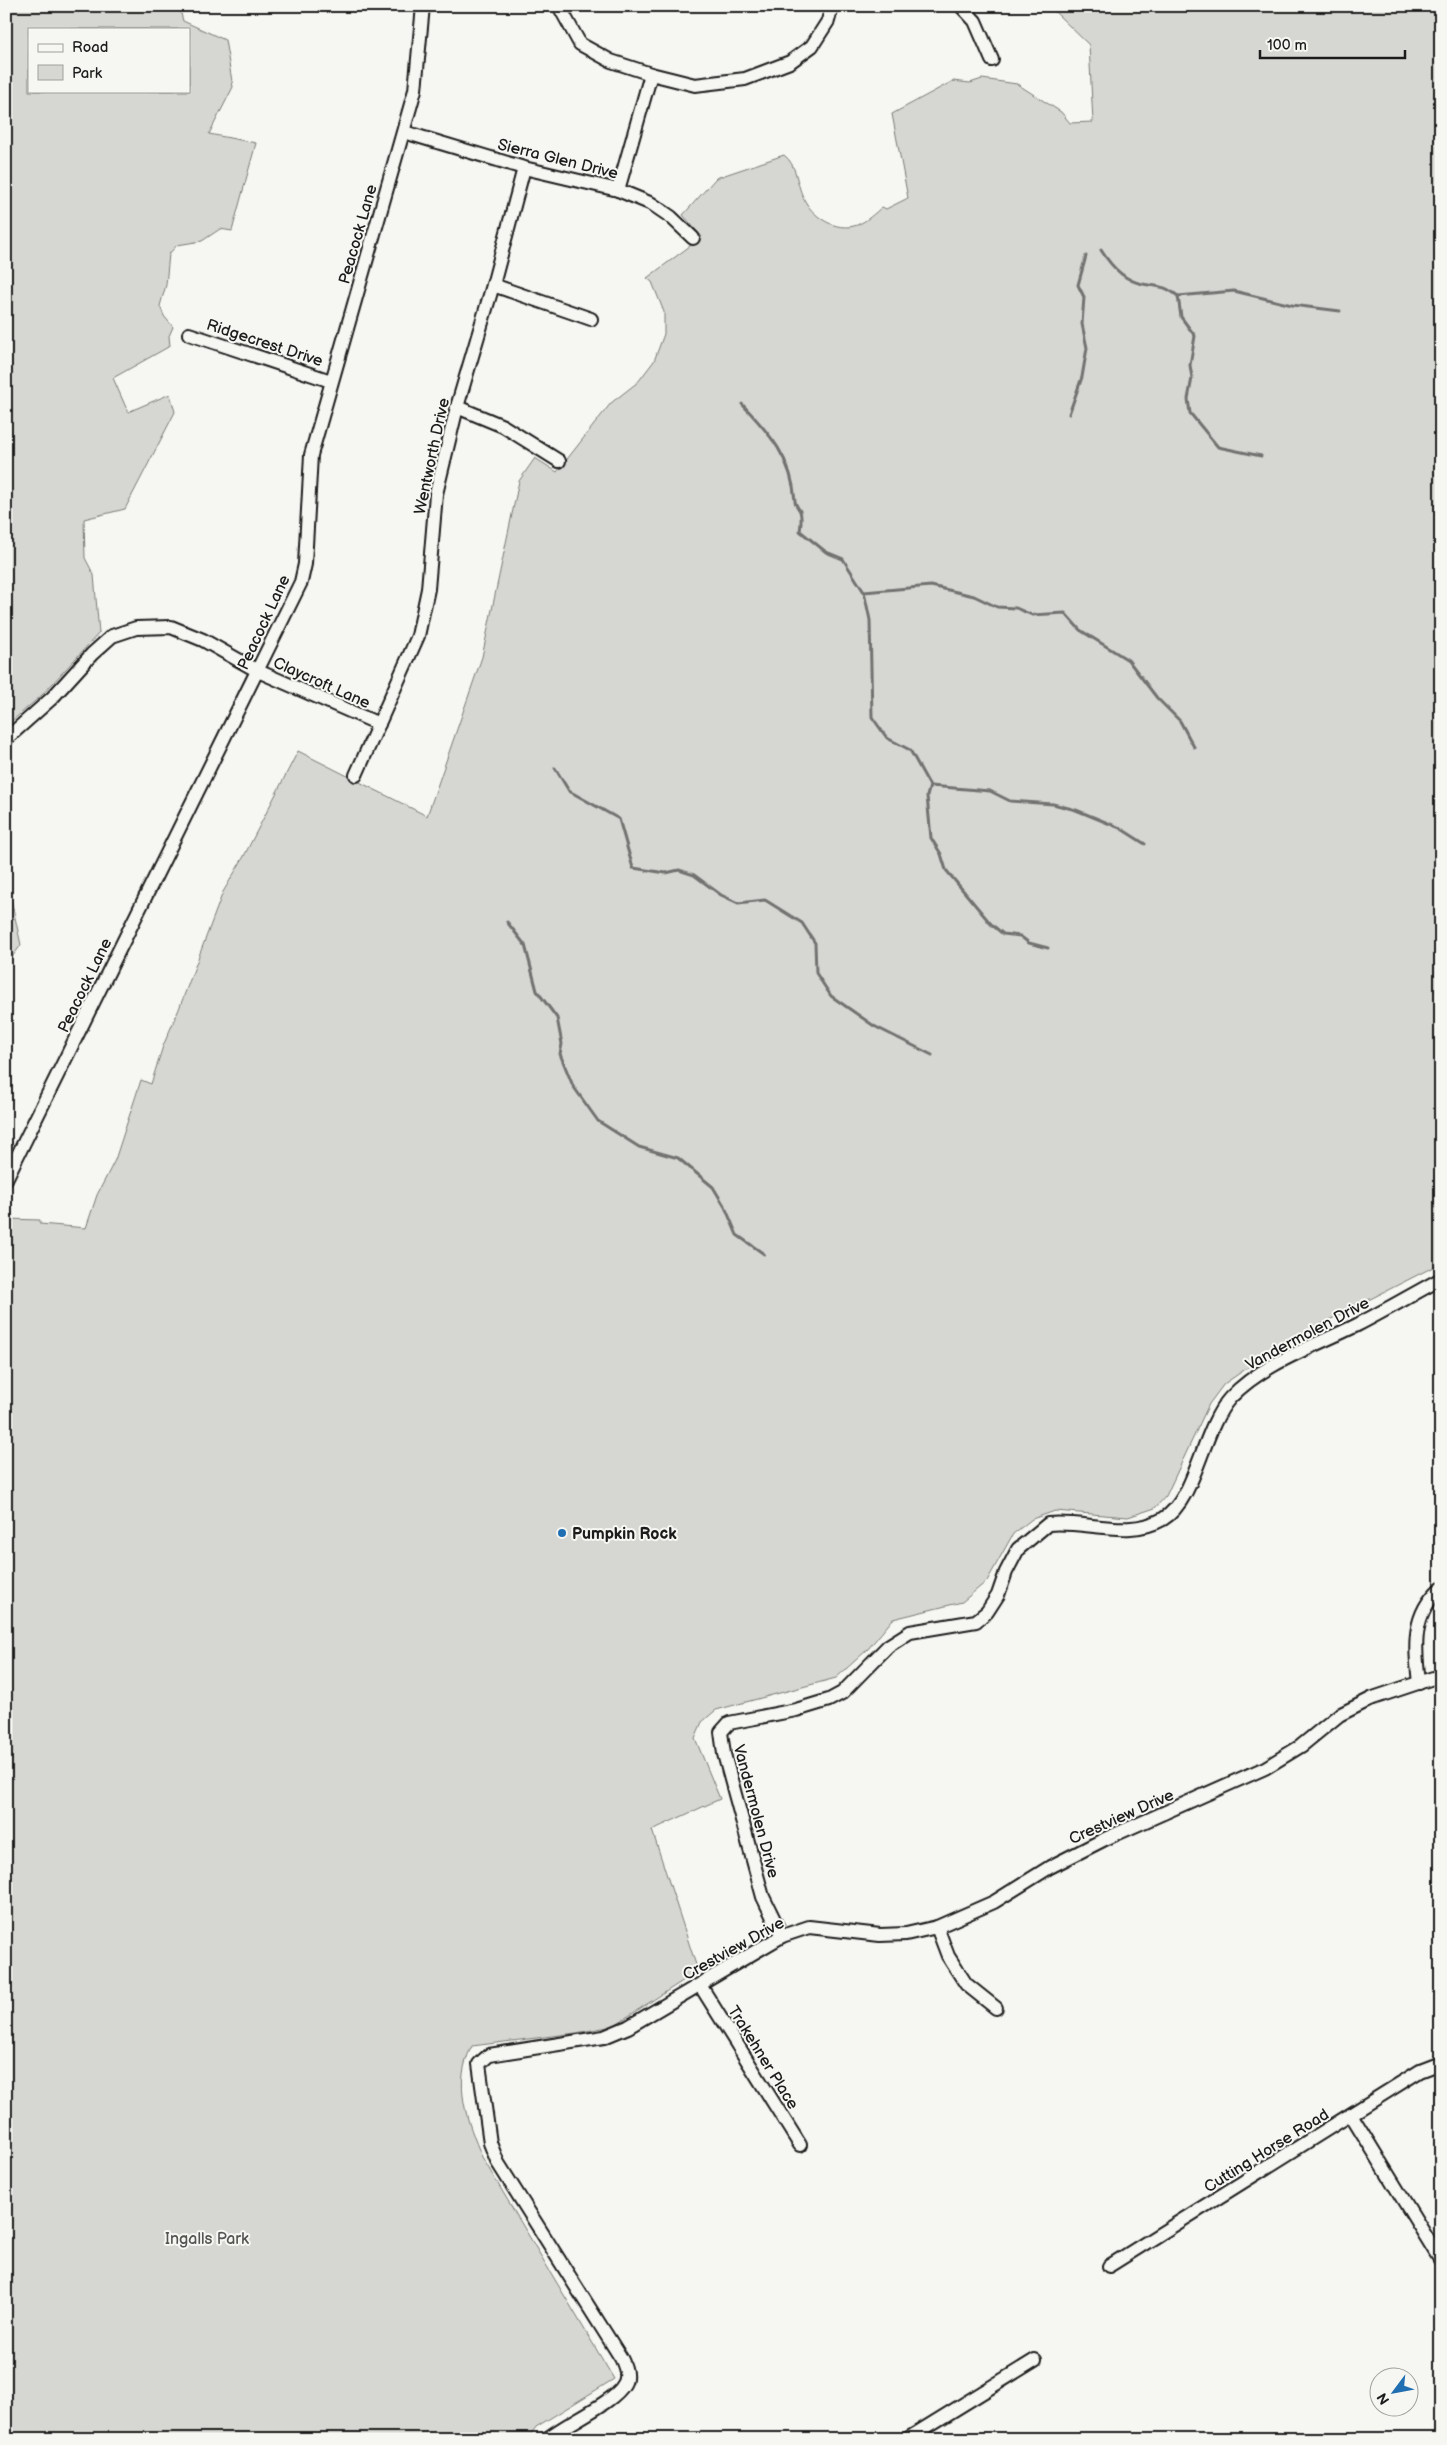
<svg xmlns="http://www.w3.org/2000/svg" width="1447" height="2445" font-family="'Balsamiq Sans',sans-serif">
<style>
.green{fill:#d6d6d2;stroke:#797977;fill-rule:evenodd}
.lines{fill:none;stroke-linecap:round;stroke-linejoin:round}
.stream{stroke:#727271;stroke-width:3}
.minor-casing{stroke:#1c1c1c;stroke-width:16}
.minor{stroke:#f6f6f2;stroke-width:12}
.poi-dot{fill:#1f6fb2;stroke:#f6f6f2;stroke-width:2}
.labels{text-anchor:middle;stroke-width:4;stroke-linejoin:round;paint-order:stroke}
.street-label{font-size:16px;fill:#1c1c1c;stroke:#f6f6f2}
.poi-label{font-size:16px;font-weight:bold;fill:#1c1c1c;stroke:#f6f6f2;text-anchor:start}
.park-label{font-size:16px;fill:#545453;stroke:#f6f6f2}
</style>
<rect width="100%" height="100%" fill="#f6f6f2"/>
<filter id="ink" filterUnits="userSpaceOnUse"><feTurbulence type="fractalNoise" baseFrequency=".02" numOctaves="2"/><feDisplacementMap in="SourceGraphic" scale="10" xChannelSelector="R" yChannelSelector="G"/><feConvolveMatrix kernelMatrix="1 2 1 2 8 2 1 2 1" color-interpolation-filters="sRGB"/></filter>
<g filter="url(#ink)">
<g class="green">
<path d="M6 6H179L183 21 225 40 233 87 209 134 256 143 232 231 220 229 202 241 177 245 169 254 166 285 160 306 164 316 173 327 169 336 170 346 113 378 128 412 170 394 175 412 125 509 84 519 85 558 94 575 99 633 42 695 6 726ZM29 29H189V91H29Z"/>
<path d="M1058 6H1441V1263L1282 1344 1224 1384 1209 1404 1166 1496 1155 1508 1128 1517 1055 1511 1032 1519 1013 1534 987 1581 962 1602 893 1619 868 1649 836 1678 716 1710 702 1722 695 1738 720 1799 652 1830 698 1971 613 2026 576 2033 472 2046C452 2083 467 2121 482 2157L614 2379 536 2427 527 2439H6V1219L40 1220V1224L86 1228 97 1195 115 1160 141 1080 151 1084 163 1046 179 1009 223 892 243 858 298 751 427 816 482 657 519 481 535 458 557 472 611 403 638 382 654 361 664 334V312L652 282 647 278 702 237 683 215 716 178 784 155C797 165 796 182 803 197 811 216 836 233 857 225 867 221 875 213 882 207L886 209 908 198 892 114 953 81 970 83 982 79 1017 84 1061 112 1070 123 1093 122 1089 45 1055 12Z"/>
<path d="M6 876 21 945 6 965Z"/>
</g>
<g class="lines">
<g class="stream">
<path d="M1101 250C1111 266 1124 281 1143 284 1160 287 1163 285 1178 296L1234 291 1292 305 1340 311"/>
<path d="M1178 296 1181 317 1195 336 1190 365 1192 378 1188 399 1190 413 1218 447 1261 456"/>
<path d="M742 404C770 434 792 458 795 501 795 505 798 507 800 511 802 517 801 525 800 531L826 552 843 559 864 592 931 586 974 596 997 607 1016 608 1032 615 1065 613 1080 630 1128 660 1157 698 1180 721 1194 747"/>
<path d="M1069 414 1082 377 1087 348 1082 324 1084 297 1078 285 1086 256"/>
<path d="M864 592 870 620 872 717 887 738 910 750 930 786 927 796 931 838 941 854 946 870 991 924 1003 934 1020 936 1029 943 1048 948"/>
<path d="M555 768 569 791 619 819 633 868 666 873 679 870 694 875 721 895 738 903 765 900 802 923 815 943 816 973 831 996 874 1026 932 1055"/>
<path d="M930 786 990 791 1010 801 1053 804 1076 810 1120 828 1145 844"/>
<path d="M507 922 525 945 537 991 557 1018 562 1044 560 1054 573 1086 598 1121 639 1147 678 1158 713 1187 725 1207 737 1235 764 1254"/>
</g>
<g class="minor-casing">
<g id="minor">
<path d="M559 6 580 44 611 61 651 74 695 85 745 79 790 62 812 46 828 21 832 6"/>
<path d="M961 6 975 21 992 60"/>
<path d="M404 132 524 168 618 190 652 204 671 217 693 238"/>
<path d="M618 190 651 74"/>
<path d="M493 285 591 319"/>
<path d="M189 334 331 381"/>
<path d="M457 407 503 426 559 461"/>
<path d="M6 739 52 698 92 654 112 636 136 628 171 627 203 640 258 671 379 724"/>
<path d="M356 775 418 636 428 589 436 494 457 407 493 285 524 168"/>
<path d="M6 1179 301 582 305 564 311 455 415 90 423 6"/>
<path d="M1419 1683C1415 1646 1411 1615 1441 1588"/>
<path d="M937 1927 948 1956 966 1984 996 2008"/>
<path d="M782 1936 763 1897 724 1754 721 1732 729 1723 796 1710 829 1700 842 1693 888 1646 910 1632 976 1621 987 1612 998 1595 1006 1572 1018 1549 1048 1524C1086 1520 1128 1539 1163 1519 1196 1500 1202 1429 1230 1398 1263 1363 1315 1346 1357 1325 1386 1310 1413 1294 1441 1279"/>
<path d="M700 1985 800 2145"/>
<path d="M1352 2116 1441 2261"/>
<path d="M1109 2266 1420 2071 1441 2063"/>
<path d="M547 2439C565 2424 615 2402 624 2384 629 2376 625 2366 621 2358L498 2163 490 2143 479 2064 489 2055 604 2037 628 2027 782 1936 809 1927 880 1935 906 1934 937 1927 994 1902 1050 1867 1105 1839 1265 1768 1301 1746 1339 1715 1373 1698 1433 1678H1441"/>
<path d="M907 2439 1035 2360"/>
</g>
</g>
<use href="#minor" class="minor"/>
</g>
</g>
<circle class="poi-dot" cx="562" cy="1533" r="5"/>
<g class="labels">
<g class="street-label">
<text transform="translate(558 158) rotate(14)" y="6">Sierra Glen Drive</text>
<text transform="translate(357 234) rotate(-74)" y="6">Peacock Lane</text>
<text transform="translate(265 342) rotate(18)" y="6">Ridgecrest Drive</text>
<text transform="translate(431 456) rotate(-78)" y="6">Wentworth Drive</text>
<text transform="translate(263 622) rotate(-65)" y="6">Peacock Lane</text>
<text transform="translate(322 682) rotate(24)" y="6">Claycroft Lane</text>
<text transform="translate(84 985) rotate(-64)" y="6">Peacock Lane</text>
<text transform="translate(1307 1333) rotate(-28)" y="6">Vandermolen Drive</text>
<text transform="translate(757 1811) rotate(75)" y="6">Vandermolen Drive</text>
<text transform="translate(1121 1816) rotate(-24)" y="6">Crestview Drive</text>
<text transform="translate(733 1948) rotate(-29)" y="6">Crestview Drive</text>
<text transform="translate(764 2057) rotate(58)" y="6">Trakehner Place</text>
<text transform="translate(1266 2150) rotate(-32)" y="6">Cutting Horse Road</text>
</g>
<g class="poi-label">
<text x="572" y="1539">Pumpkin Rock</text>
</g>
<g class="park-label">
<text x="207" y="2244">Ingalls Park</text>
</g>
</g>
<rect width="1447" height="2445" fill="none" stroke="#f6f6f2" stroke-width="25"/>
<rect x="12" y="12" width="1422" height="2420" fill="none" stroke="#1c1c1c" stroke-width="2" filter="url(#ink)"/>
<rect x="28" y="28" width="162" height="65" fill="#f6f6f2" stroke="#9f9f9c"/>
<rect x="38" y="44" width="25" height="8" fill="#f6f6f2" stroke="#9f9f9c"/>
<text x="72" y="52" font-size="15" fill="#1c1c1c">Road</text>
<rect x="38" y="65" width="25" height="15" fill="#d6d6d2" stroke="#9f9f9c"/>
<text x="72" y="78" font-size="15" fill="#1c1c1c">Park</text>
<g transform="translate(1394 2392) rotate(238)"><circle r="24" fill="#f6f6f2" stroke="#9f9f9c"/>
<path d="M0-4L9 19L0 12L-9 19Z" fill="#1f6fb2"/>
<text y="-8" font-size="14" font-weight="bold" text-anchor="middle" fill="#1c1c1c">N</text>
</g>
<path d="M1260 50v8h145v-8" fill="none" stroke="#1c1c1c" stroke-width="2.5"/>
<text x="1267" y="50" font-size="15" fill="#1c1c1c" stroke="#f6f6f2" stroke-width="4" paint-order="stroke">100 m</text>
</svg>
